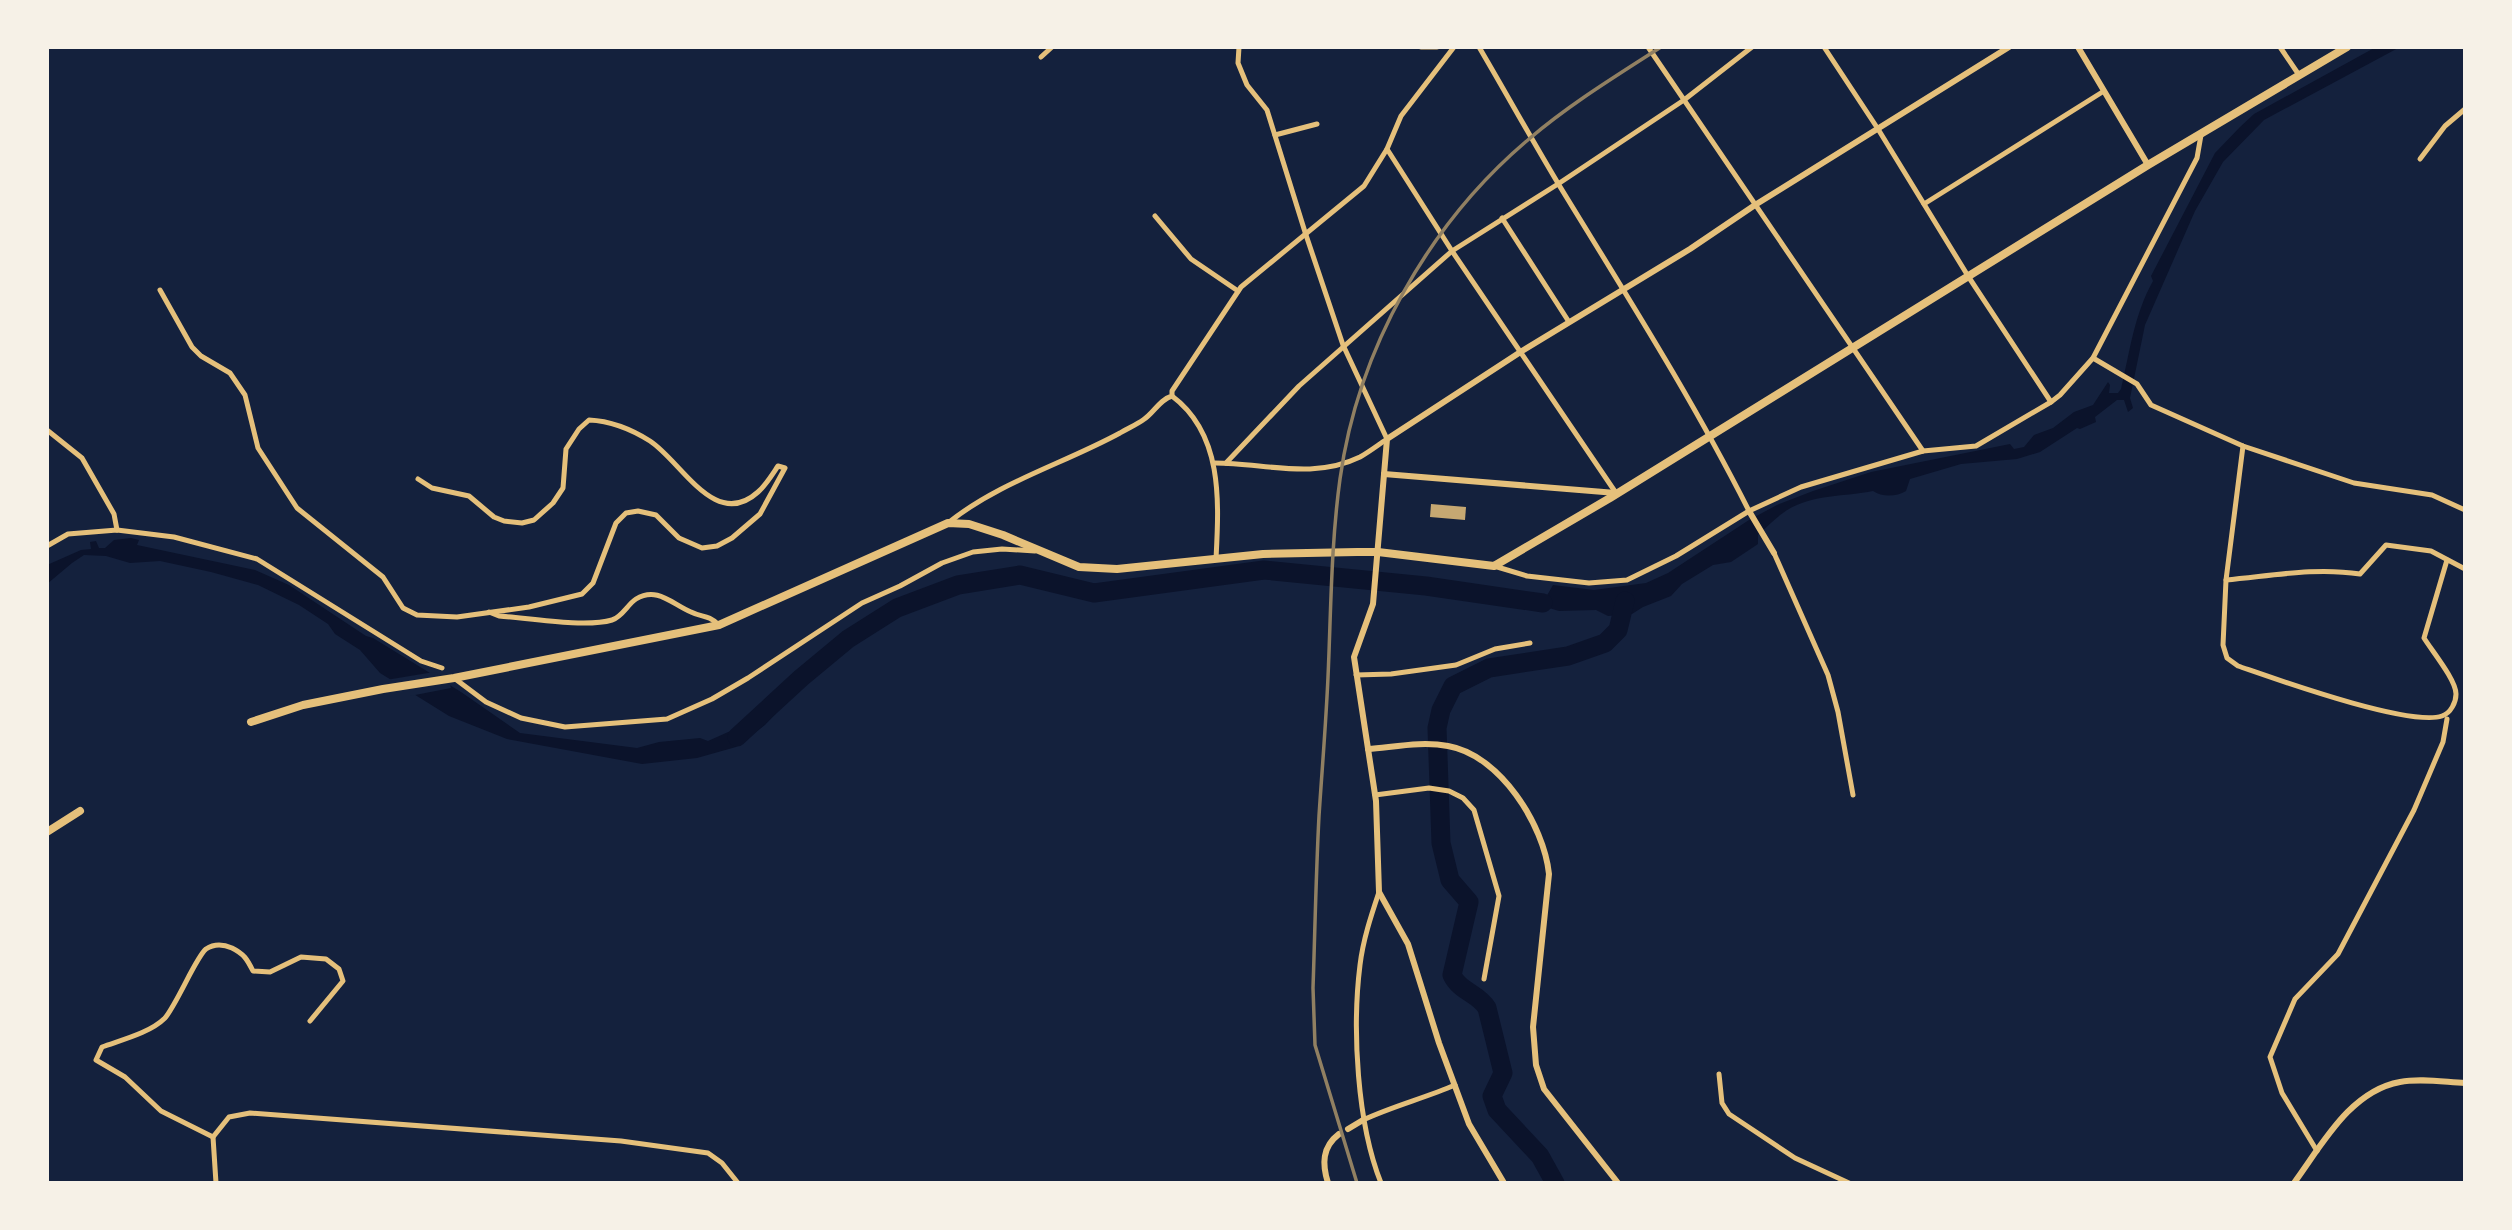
<svg xmlns="http://www.w3.org/2000/svg" width="2512" height="1230" font-family="'Exo 2',sans-serif">
<style>
.water{fill:#0b132b}
.pier{fill:#14213d}
.lines{fill:none;stroke-linecap:round;stroke-linejoin:round}
.river{stroke:#0b132b;stroke-width:19}
.building{fill:#c6a872}
.minor{stroke:#e5c07b;stroke-width:5}
.tertiary{stroke:#e5c07b;stroke-width:6}
.primary{stroke:#e5c07b;stroke-width:8}
.rail{stroke:#918062;stroke-width:3.5}
</style>
<rect width="100%" height="100%" fill="#14213d"/>
<g class="water">
<path d="M2376 47H2400L2264 120 2223 162 2195 211 2145 325 2130 398 2133 408 2128 412 2124 400H2117L2095 417 2096 422 2080 429 2077 428 2040 452 2017 459 1961 464 1910 479 1906 491C1896 497 1882 497 1873 491 1844 497 1808 494 1783 513 1774 519 1766 528 1758 535V544L1731 562 1713 565 1682 584 1671 596 1643 607 1632 614 1608 616 1596 610 1559 611 1509 596 1545 599 1553 585 1594 590 1646 583 1668 573 1749 520 1777 505 1813 491 1871 472 2010 444 2014 449 2024 447 2034 435 2053 428 2074 412 2093 405 2108 382 2110 385 2109 393H2118L2121 389C2130 351 2134 315 2153 281L2151 276 2215 153 2240 127 2254 114Z"/>
<path d="M131 538 139 540 137 545 255 570 289 585 366 636 373 638 461 692 520 733 637 748 659 742 700 738 708 741 764 716 786 687 779 710 765 725 736 747 697 758 642 764 507 739 449 716 380 673 360 650 335 634 328 624 299 605 258 585 211 572 160 561 130 563 106 556 84 555 72 563 47 584V565L81 550 91 549 90 542 96 541 99 548H105L114 540Z"/>
</g>
<path class="pier" d="M434 672 437 673 438 681H449L451 688 410 696 386 680Z"/>
<g class="lines">
<g class="river">
<path d="M737 737 801 678 848 639 897 608 958 585 1020 575 1094 593 1264 570 1426 586 1543 603"/>
<path d="M1555 1183 1540 1156 1497 1110 1492 1096 1503 1073 1487 1008C1478 993 1460 992 1452 975L1469 902 1450 880 1441 843 1437 728 1441 710 1453 686 1489 668 1568 656 1605 643 1618 630 1625 601"/>
</g>
</g>
<path class="building" d="M1431 504 1466 507 1465 520 1430 517Z"/>
<g class="lines">
<g class="minor">
<path d="M1421 47H1437"/>
<path d="M1479 47C1506 93 1532 140 1559 185 1625 293 1692 398 1749 511"/>
<path d="M1648 47 1923 451"/>
<path d="M1824 47 1878 129 1968 276 2051 402"/>
<path d="M2280 47 2299 75"/>
<path d="M1041 57 1052 47"/>
<path d="M1275 135 1317 124"/>
<path d="M1387 149 1452 251 1616 493"/>
<path d="M2420 159 2445 126 2465 109"/>
<path d="M1924 204 2104 91"/>
<path d="M1155 216 1191 259 1238 291"/>
<path d="M1502 218 1569 322"/>
<path d="M160 290 192 347 201 356 230 373 245 395 258 448 297 508 383 577 403 608 417 615 457 617 529 607 582 594 593 583 616 523 626 513 638 511 656 515 679 538 702 548 717 546 732 538 760 514 785 468 778 466C772 475 766 485 758 492 715 531 682 462 650 441 631 429 611 421 589 420L579 429 566 449 563 488 553 503 534 520 522 523 504 521 494 517 469 496 432 488 418 479"/>
<path d="M2093 358 2137 384 2151 405 2243 446 2354 483 2432 495 2465 510"/>
<path d="M1172 396C1223 434 1219 501 1216 559"/>
<path d="M47 430 82 458 114 514 117 530"/>
<path d="M2243 446 2226 580 2223 645 2227 658 2238 666C2276 679 2409 727 2442 716 2451 713 2456 702 2456 694 2456 680 2432 651 2424 638L2447 560"/>
<path d="M1215 463C1264 463 1313 480 1360 457 1369 452 1378 445 1387 439L1343 345 1305 232 1267 110 1247 85 1238 63 1239 47"/>
<path d="M1226 463 1299 386 1452 251 1558 184 1684 100 1752 47"/>
<path d="M948 523C999 482 1063 464 1120 433 1128 428 1136 425 1143 420 1154 413 1159 400 1172 396V391L1241 287 1364 186 1387 149 1401 116 1454 47"/>
<path d="M47 546 68 534 117 530 174 537 257 559 421 661 442 668"/>
<path d="M1774 553 1828 675 1838 712 1853 795"/>
<path d="M1494 566 1527 576 1589 583 1627 580 1676 556 1749 511 1801 487 1923 451 1976 446 2051 402 2060 395 2093 358 2197 158 2201 135"/>
<path d="M2226 580C2271 576 2315 567 2360 574L2386 545 2431 551 2465 569"/>
<path d="M489 612 499 616C528 618 585 628 612 620 622 617 628 604 636 599 657 586 672 604 691 612 703 618 707 614 719 625"/>
<path d="M1356 675 1391 674 1456 665 1495 649 1530 643"/>
<path d="M454 678 486 702 521 718 565 727 667 719 712 699 748 678 862 603 900 586 942 563 973 552 1002 549 1035 551"/>
<path d="M1375 795 1429 788 1449 791 1463 798 1474 810 1499 896 1484 979"/>
<path d="M1379 892C1371 916 1363 940 1360 965 1352 1029 1357 1123 1381 1183"/>
<path d="M310 1021 343 981 339 969 326 959 301 957 270 972 253 971C247 959 244 954 232 948 223 944 215 943 206 949 196 957 178 1002 165 1018 150 1033 121 1040 102 1047L96 1060 125 1077 161 1111 213 1137 229 1117 250 1113 621 1141 708 1153 722 1163 738 1183"/>
<path d="M1719 1074 1722 1103 1729 1114 1795 1158 1849 1183"/>
<path d="M1363 1120C1393 1106 1425 1098 1455 1085"/>
<path d="M213 1137 216 1183"/>
<path d="M2317 1151 2282 1093 2270 1057 2295 999 2338 954 2414 810 2443 742 2447 719"/>
</g>
<g class="tertiary">
<path d="M2078 47 2148 165"/>
<path d="M1384 474 1616 493"/>
<path d="M1749 511 1774 553"/>
<path d="M1368 749C1394 747 1422 741 1448 746 1500 755 1544 825 1549 874L1533 1027 1536 1065 1544 1089 1618 1183"/>
<path d="M1348 1129 1363 1120"/>
<path d="M1328 1183C1322 1164 1322 1147 1339 1134"/>
<path d="M1504 1183 1469 1124 1439 1043 1408 944 1379 892 1376 801 1354 657 1373 604 1387 439 1522 351 1690 249 1755 205 2009 47"/>
<path d="M2294 1183C2322 1145 2350 1091 2400 1082 2420 1078 2444 1082 2465 1083"/>
</g>
<g class="primary">
<path d="M251 722 303 705 383 689 454 678 719 625 948 523 969 524 1003 535 1079 567 1117 569 1263 554 1357 552H1378L1494 566 1610 498 2148 165 2347 47"/>
<path d="M47 832 80 811"/>
</g>
<path class="rail" d="M1357 1183 1315 1045 1313 988C1315 930 1316 873 1319 816 1322 770 1326 723 1328 677 1331 611 1331 544 1340 479 1358 349 1429 223 1529 139 1570 104 1616 76 1661 47"/>
</g>
<rect width="2512" height="1230" fill="none" stroke="#f6f1e7" stroke-width="98"/>
</svg>
